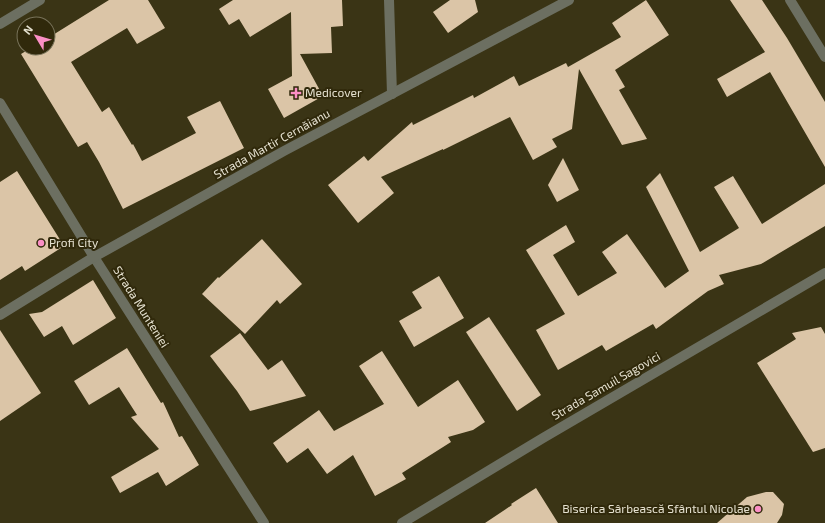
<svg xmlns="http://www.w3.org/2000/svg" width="825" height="523" font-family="'Exo 2',sans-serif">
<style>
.building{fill:#dbc5a7}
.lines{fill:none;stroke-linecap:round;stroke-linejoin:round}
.street{stroke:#6c6f61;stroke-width:10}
.poi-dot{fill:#fb8fc5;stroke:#30290b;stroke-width:1.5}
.labels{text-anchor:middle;stroke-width:4;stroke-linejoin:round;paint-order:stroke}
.poi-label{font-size:12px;fill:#e5e1d0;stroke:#30290b;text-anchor:start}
.street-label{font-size:12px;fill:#e5e1d0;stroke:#30290b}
</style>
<rect width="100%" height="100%" fill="#3a3415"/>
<g class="building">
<path d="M109 0H148L165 28 137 44 127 28 71 62 102 112 109 107 132 145 133 144 142 161 196 133 187 117 220 101 244 148 123 209 99 162 87 142 78 147 21 54 31 48H48V38Z"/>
<path d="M233 0H342L343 26 331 27 332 53 300 54 323 96 284 118 268 89 292 76 291 12 250 37 239 19 229 25 219 9Z"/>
<path d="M450 0H475L478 12 448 33 433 12Z"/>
<path d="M646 0 669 35 615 70 625 87 619 90 647 139 622 145 579 69 572 129 552 139 557 147 533 160 510 117 443 150V149L381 177 394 193 358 223 328 185 364 156 368 161 412 122 413 125 473 95 474 98 514 76 519 86 566 63 568 67 621 37 612 23Z"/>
<path d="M730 0H762L787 38 825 102V167L770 72 727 97 717 79 765 52Z"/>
<path d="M563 158 579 190 557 202 548 185Z"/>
<path d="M17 171 64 246 25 271 22 266 0 280V182Z"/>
<path d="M660 173 700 252 739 228 714 187 733 176 762 224 825 184V226L761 264 719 275 724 284 708 291 656 329 653 324 606 351 602 345 558 370 536 330 565 314 526 250 566 225 575 242 553 255 578 296 617 273 602 252 627 234 665 288 689 271 646 187Z"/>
<path d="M262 239 302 284 280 304 277 300 245 334 202 294 218 277 219 278Z"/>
<path d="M439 276 464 318 414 347 399 321 422 308 412 292Z"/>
<path d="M93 280 116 318 73 345 62 326 44 337 29 314 42 312Z"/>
<path d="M489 317 541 395 517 411 466 332Z"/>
<path d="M821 327 825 334V448L813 452 757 363 796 339 792 333Z"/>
<path d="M0 330 41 393 0 421Z"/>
<path d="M240 333 268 370 282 360 306 396 250 411 237 391 210 356Z"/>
<path d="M127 348 161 403 163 402 179 437 182 436 199 465 166 486 158 472 120 493 111 477 159 449 131 417 137 415 119 387 89 405 74 381Z"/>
<path d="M382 351 418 407 458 380 485 422 473 430 448 437 451 442 402 473 406 479 375 496 353 455 327 474 308 448 287 463 273 443 319 410 334 431 384 404 359 366Z"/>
<path d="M536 488 558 523H485L512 505 511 504Z"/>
<path d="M766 492H773L784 504 782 515 777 523H717L747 497Z"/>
</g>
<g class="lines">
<g class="street">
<path d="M389 0 392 94"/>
<path d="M790 0 825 57"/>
<path d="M0 24 40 0"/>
<path d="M0 103 94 257 264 523"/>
<path d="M0 315 94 257 284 151 569 0"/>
<path d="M402 523 543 438 825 273"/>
</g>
</g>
<g class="poi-dot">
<path d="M294 87h4v4h4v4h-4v4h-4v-4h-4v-4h4z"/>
<circle cx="41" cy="243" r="4"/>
<circle cx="758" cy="509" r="4"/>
</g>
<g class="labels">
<g class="poi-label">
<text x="305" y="97">Medicover</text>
<text x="49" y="247">Profi City</text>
<text x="750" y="513" text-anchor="end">Biserica Sârbească Sfântul Nicolae</text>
</g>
<g class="street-label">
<text transform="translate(272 144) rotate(-29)" y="4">Strada Martir Cernăianu</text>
<text transform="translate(141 307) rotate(58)" y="4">Strada Munteniei</text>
<text transform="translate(606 386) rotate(-30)" y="4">Strada Samuil Sagovici</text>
</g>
</g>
<g transform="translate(36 36) rotate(308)"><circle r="19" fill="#30290b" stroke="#78735a"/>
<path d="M0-3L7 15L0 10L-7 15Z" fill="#fb8fc5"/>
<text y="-6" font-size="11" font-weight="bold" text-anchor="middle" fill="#e5e1d0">N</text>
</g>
</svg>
